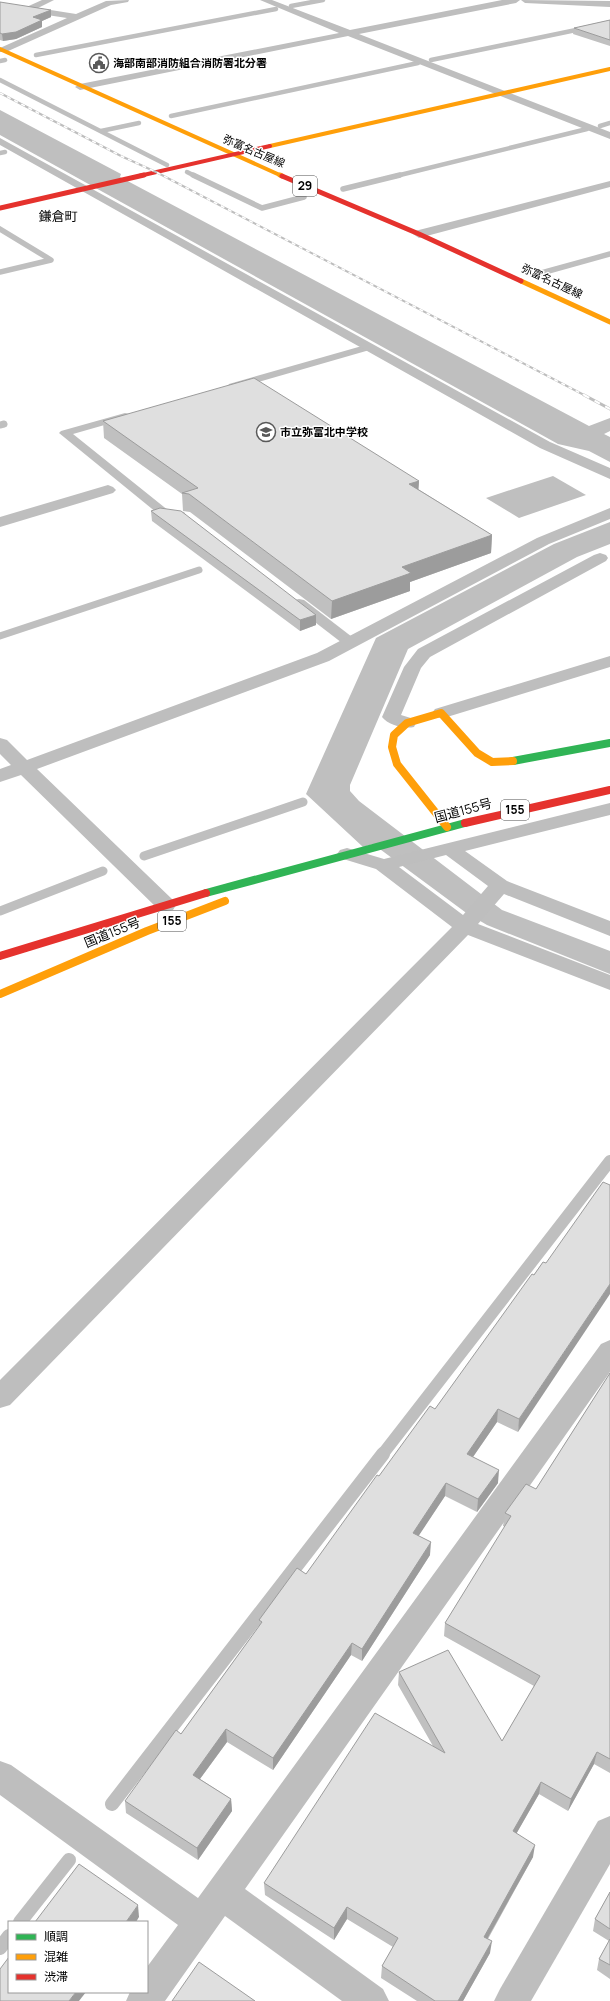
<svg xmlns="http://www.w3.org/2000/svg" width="610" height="2001" font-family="Manrope,'Noto Sans JP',sans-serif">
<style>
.water{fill:#bfbfbf}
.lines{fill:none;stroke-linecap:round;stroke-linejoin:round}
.stream-far5{stroke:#bfbfbf;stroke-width:4.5}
.stream-far4{stroke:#bfbfbf;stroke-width:5.5}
.stream-far3{stroke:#bfbfbf;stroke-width:7}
.stream-far2{stroke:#bfbfbf;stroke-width:9}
.stream-far1{stroke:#bfbfbf;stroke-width:12}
.stream{stroke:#bfbfbf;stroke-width:14}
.lane{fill:#bebebe;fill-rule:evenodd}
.street{fill:#bebebe;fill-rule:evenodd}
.fast{stroke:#30b455;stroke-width:8}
.slow-far2{stroke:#ff9f0a;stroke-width:4}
.slow-far1{stroke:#ff9f0a;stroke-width:5}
.slow{stroke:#ff9f0a;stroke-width:8}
.jam-far2{stroke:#e5322d;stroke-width:4}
.jam-far1{stroke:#e5322d;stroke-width:5}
.jam{stroke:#e5322d;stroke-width:8}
.rail-far1-casing{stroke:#bebebe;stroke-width:2}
.rail-casing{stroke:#bebebe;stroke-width:3}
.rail-far1{stroke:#fff;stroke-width:1.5;stroke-dasharray:4;stroke-linecap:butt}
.rail{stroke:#fff;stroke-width:2;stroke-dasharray:6;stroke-linecap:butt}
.wall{fill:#c0c0c0}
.shaded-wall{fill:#9c9c9c}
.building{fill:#dfdfdf;stroke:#9c9c9c}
.labels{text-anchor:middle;stroke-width:3;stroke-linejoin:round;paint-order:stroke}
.far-poi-label{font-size:11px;font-weight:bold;fill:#000;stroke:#fff;text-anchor:start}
.far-street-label{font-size:11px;fill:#000;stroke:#fff}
.shield{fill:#fff;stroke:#4c4c4c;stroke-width:1}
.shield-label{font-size:12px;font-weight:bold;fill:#000}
.far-quarter-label{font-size:13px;fill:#000;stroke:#fff}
.street-label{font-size:13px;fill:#000;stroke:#fff}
</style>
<rect width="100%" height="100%" fill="#fff"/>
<g class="water">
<path d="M0 110 121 174 120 177 589 426 610 418V431L604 434 610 437V462L589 451 558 444 0 135Z"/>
<path d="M553 476 586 495 519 518 486 498Z"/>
<path d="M610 522V544L577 557 408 649 350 785V791L359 801 502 910 610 951V974L487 925 465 912 373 844 363 847 306 794 376 638 554 544Z"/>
</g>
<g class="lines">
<g class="stream-far5">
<path d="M291 6 323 0"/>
<path d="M36 55 276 9"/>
<path d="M431 60 610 23"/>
<path d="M0 61 5 60"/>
<path d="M0 80 167 165"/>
<path d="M171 116 418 63"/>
<path d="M600 126 610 123"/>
<path d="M101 131 139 123"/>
<path d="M0 153 5 152"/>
<path d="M187 172 195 176"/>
<path d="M396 176 587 129"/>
</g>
<g class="stream-far4">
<path d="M193 175 262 208 304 197"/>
<path d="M343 189 400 175"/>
<path d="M0 229 51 260 0 272"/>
<path d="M534 275 610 254"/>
</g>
<g class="stream-far3">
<path d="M0 425 4 424"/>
<path d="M0 636 199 570"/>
</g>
<g class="stream-far2">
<path d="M144 856 303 802"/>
<path d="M0 911 103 871"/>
</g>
<path class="stream-far1" d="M382 1455 610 1161"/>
<g class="stream">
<path d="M112 1804 383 1454"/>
<path d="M20 1922 69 1860"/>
<path d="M0 1948 9 1936"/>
</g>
<g class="lane">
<path d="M369 344 374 347 373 349 237 388 233 389 228 386 229 384Z"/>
<path d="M125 413 129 414 131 416 129 418 73 434 169 511 184 512 186 515 184 518 162 517 59 433 61 431Z"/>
<path d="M299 599 304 600 356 640 358 643 356 646H346L294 606 293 603 294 600Z"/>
</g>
<g class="street">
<path d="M42 0H54L38 8 76 14 106 1 129 0 128 2 111 5 6 52H0V48L67 18 27 12 22 9Z"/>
<path d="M260 0H272L350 30 502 0H520L516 3 359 34 610 132V139L348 36 80 90 75 87 80 84 339 33Z"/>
<path d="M521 0 610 1V7L525 3Z"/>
<path d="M0 138 550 442 610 468V479L540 448 0 145Z"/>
<path d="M610 181V187L419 238 413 234 415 231Z"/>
<path d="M108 485 113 487 116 490 113 493 0 527V517Z"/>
<path d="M610 508V519L549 544 329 661 37 769 173 900 176 905 173 910 166 911 159 910 21 775 0 782V769L11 765 0 754V738L7 740 27 760 317 653 537 538Z"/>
<path d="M600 553 606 555 608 558 606 561 430 657 421 668 401 715 414 719 416 723 414 727C404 729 388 725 382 717L404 667 418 649 594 555Z"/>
<path d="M610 656V667L447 717 441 718 435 717 432 713 435 709Z"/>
<path d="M610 803V815L465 851 507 881 610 921V936L504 894 478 924 610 975V990L468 935 10 1405 0 1408V1380L452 927 376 869 340 858 337 854 340 850 347 848 384 859ZM446 855 488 886 463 915 399 867Z"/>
<path d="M610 1340V1372L245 1889 383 1989 389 2001H342L225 1916 165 2001H126L130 1992H147V1967L178 1925 0 1795V1761L11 1765 198 1898 601 1344Z"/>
<path d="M610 1816V1864L531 2001H494L500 1989 598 1821Z"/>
</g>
<g class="fast">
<path d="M513 761 610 743"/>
<path d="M206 893 465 823"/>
</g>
<g class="slow-far2">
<path d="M0 49 282 176"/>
<path d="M270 146 610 69"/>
</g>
<g class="slow-far1">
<path d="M280 175 282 176"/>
<path d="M521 281 610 322"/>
</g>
<g class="slow">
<path d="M447 827 397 764 392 747 394 735 407 723 441 713 477 753 492 762 513 761"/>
<path d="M0 994 147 931 225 901"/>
</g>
<path class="jam-far2" d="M139 176 270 146"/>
<g class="jam-far1">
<path d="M282 176 419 234 521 281"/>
<path d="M0 208 144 175"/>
</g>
<g class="jam">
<path d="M465 823 610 790"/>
<path d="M0 956 206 893"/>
</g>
<g class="rail-far1-casing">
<path id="rail-far1" d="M0 93 121 156 156 172 586 396"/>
</g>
<g class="rail-casing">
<path id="rail" d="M584 395 610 409"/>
</g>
<use href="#rail-far1" class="rail-far1"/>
<use href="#rail" class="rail"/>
</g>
<g class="wall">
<path d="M0 2 51 17 42 21V27L16 39 3 41 0 40Z"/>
<path d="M610 20V46L573 34 574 28Z"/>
<path d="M103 421 419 481 418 489 492 535 491 553 410 582V591L331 619 190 512 183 511 182 494 104 438Z"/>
<path d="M151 511 316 615V625L300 631 152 521Z"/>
<path d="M543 1262 518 1432 497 1422 473 1457 498 1483 477 1512 445 1496 418 1536 430 1555 362 1661 351 1655 273 1770 227 1742 200 1779 231 1799 232 1811 198 1860 126 1813 125 1801 181 1734 259 1626V1620L306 1574 379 1476 435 1409Z"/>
<path d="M610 1373V1773L594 1764 568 1811 539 1794 516 1834 533 1857 488 1939 490 1953 463 2001H417L381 1978 382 1966 393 1947 347 1919 334 1940 265 1895 264 1883 433 1746 398 1685 399 1672 502 1741 534 1686 444 1636 445 1623 505 1527 503 1526 505 1513 536 1489Z"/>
<path d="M610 1892V1979L597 1970 599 1959 609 1941 593 1931 595 1919Z"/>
</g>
<g class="shaded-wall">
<path d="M51 10V17L42 21V27L16 39 3 41 2 34 33 17Z"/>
<path d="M419 481 418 498 409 484Z"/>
<path d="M492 535 491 553 410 582V591L331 619 332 601 402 567Z"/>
<path d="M316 615V625L300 631V620Z"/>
<path d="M610 1284V1294L518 1432 519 1419Z"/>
<path d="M498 1409 497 1422 466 1467 467 1454Z"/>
<path d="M499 1470 498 1483 477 1512 478 1499Z"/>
<path d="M446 1483 445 1496 412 1546 413 1533Z"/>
<path d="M431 1542 430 1555 362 1661V1649Z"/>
<path d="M352 1643 351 1655 273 1770V1758Z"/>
<path d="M226 1729 227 1742 194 1787 193 1775Z"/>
<path d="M597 1752 594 1764 568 1811 571 1799Z"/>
<path d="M541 1782 539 1794 511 1843 513 1831Z"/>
<path d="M231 1799 232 1811 198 1860 197 1848Z"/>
<path d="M535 1845 533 1857 482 1948 484 1937Z"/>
<path d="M138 1905 139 1917 136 1922H126Z"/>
<path d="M347 1907V1919L334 1940V1928Z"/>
<path d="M492 1941 490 1953 463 2001H458Z"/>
<path d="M76 1992H86L79 2001H69Z"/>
</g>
<g class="building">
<path d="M0 2 51 10 33 17 42 20 16 32 2 34 0 33Z"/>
<path d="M610 20V40L574 28Z"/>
<path d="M254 378 419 481 409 484 492 535 402 567 411 573 332 601 189 494 182 493 198 488 103 421Z"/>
<path d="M160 508 181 511 316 615 300 620 151 511Z"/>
<path d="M603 1182 610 1185V1284L519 1419 498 1409 467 1454 499 1470 478 1499 446 1483 413 1533 431 1542 362 1649 352 1643 273 1758 226 1729 193 1775 231 1799 197 1848 125 1801 176 1730 181 1734 262 1622 259 1620 297 1568 306 1574 377 1475 379 1476 430 1406 435 1409 532 1274 534 1275 543 1262 546 1263Z"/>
<path d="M610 1373V1759L597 1752 571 1799 541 1782 513 1831 535 1845 484 1937 492 1941 458 2001H435L382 1966 398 1938 347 1907 334 1928 264 1883 375 1713 445 1753 399 1672 448 1650 502 1741 540 1676 445 1623 511 1516 505 1513 526 1484 536 1489Z"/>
<path d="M79 1864 138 1905 126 1922H35Z"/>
<path d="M610 1892V1929L595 1919Z"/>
<path d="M610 1939V1965L599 1959Z"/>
<path d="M9 1957V1992H76L69 2001H0V1969Z"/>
<path d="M199 1962 255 2001H172Z"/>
</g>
<defs>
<g id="civic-ring" transform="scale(1)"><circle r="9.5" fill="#fff" stroke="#595959" stroke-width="1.5"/><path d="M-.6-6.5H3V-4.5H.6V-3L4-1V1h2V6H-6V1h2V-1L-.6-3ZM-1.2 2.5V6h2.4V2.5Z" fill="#595959"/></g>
<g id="school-ring" transform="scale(1)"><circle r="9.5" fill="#fff" stroke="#595959" stroke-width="1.5"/><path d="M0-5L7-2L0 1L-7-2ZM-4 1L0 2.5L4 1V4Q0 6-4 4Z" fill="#595959"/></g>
</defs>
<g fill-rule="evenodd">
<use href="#civic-ring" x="99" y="63"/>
<use href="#school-ring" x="266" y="432"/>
</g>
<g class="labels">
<g class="far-poi-label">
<text x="113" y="67">海部南部消防組合消防署北分署</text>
<text x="280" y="436">市立弥富北中学校</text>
</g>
<g class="far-street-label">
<text transform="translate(254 151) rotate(23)" y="4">弥富名古屋線</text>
<text transform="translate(552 281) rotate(25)" y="4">弥富名古屋線</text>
</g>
<g class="shield">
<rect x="293" y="176" width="24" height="20" rx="3"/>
<rect x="501" y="800" width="28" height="20" rx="3"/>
<rect x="158" y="911" width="28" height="20" rx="3"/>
</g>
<g class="shield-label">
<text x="305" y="190">29</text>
<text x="515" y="814">155</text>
<text x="172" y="925">155</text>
</g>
<g class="far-quarter-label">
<text x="58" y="221">鎌倉町</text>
</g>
<g class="street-label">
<text transform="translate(463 810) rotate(-15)" y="5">国道155号</text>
<text transform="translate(112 932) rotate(-22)" y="5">国道155号</text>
</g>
</g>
<rect x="8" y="1921" width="140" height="72" fill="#ffffff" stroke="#999999"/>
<rect x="16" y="1934" width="20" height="6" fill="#30b455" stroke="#999999"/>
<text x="44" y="1941" font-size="12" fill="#000000">順調</text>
<rect x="16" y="1954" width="20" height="6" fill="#ff9f0a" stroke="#999999"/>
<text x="44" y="1961" font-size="12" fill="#000000">混雑</text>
<rect x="16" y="1974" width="20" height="6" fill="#e5322d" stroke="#999999"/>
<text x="44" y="1981" font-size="12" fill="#000000">渋滞</text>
</svg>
